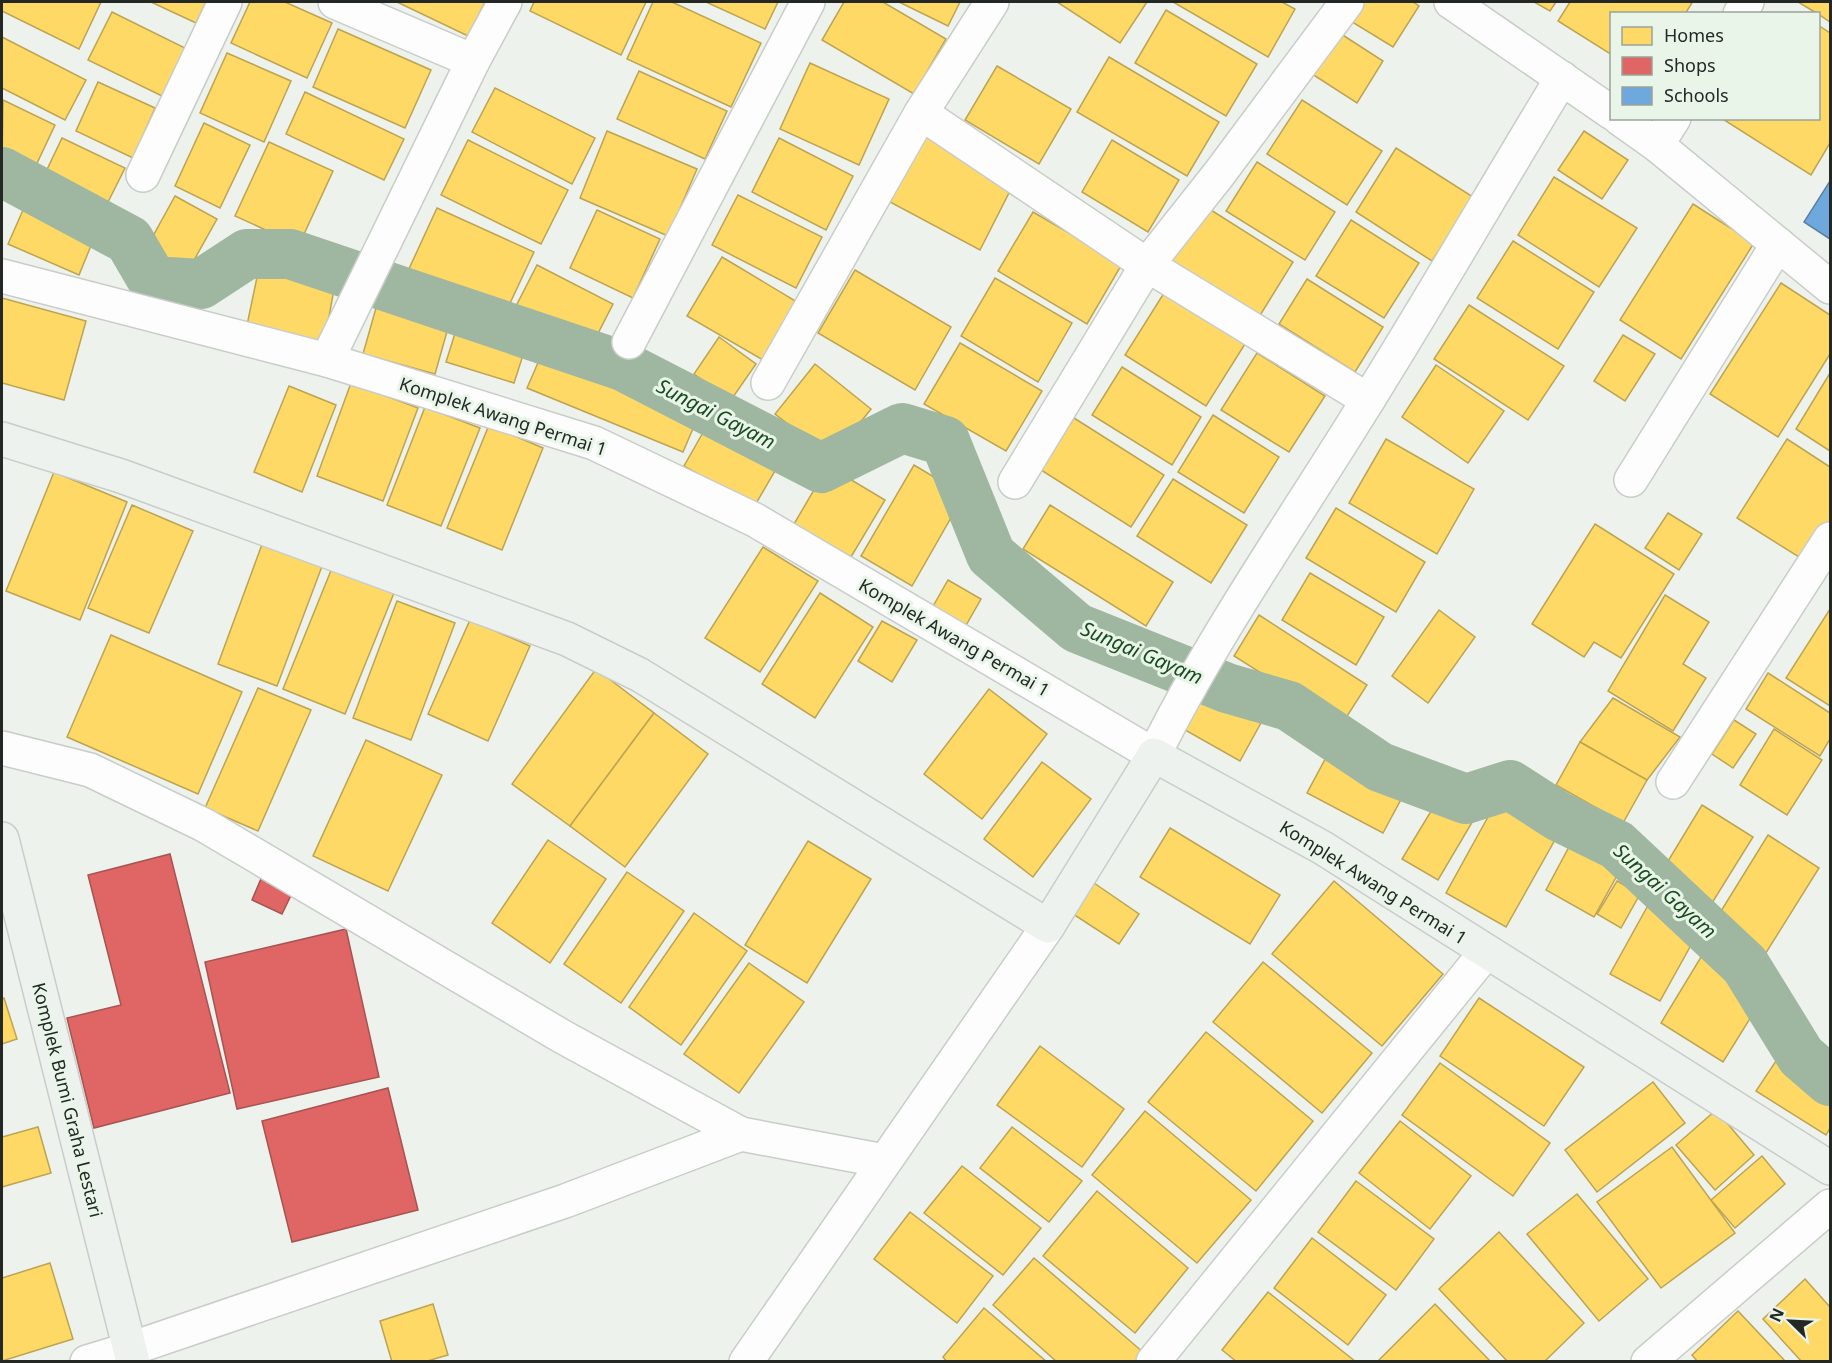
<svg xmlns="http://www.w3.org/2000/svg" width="1832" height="1363" font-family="'Noto Sans',sans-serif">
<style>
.homes{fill:#ffd966;stroke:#bda452;stroke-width:1.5}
.shops{fill:#e06666;stroke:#a75352;stroke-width:1.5}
.schools{fill:#6fa8dc;stroke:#5882a5;stroke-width:1.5}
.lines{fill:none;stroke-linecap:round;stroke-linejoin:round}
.canal{stroke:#9fb7a0;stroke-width:50}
.street-casing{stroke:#c9cdc9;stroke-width:36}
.secondary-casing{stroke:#c9cdc9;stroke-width:36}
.street{stroke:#fcfdfc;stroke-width:33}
.secondary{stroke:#eef2ee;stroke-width:33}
.labels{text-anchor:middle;stroke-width:6;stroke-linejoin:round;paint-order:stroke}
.street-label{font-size:18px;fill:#232824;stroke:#eaf5ea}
.water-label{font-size:20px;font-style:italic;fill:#1a4a1f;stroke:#eaf5ea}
</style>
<rect width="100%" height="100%" fill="#edf2ed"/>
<g class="homes">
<path d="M2 2H101L79 49 2 11Z"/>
<path d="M151 2H206L196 23Z"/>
<path d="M250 2H285L332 23 307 78 231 43Z"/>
<path d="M397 2H485L468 36Z"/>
<path d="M534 2H646L621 55 530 11Z"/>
<path d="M653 2H672L761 43 731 107 627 59Z"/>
<path d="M706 2H778L765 29Z"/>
<path d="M844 2H883L946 39 914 94 822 40Z"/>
<path d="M899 2H960L948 26Z"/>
<path d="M1057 2H1147L1120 43Z"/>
<path d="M1173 2H1282L1295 9 1268 57Z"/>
<path d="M1354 2H1413L1419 6 1393 47 1344 17Z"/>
<path d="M1534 2H1556L1550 11Z"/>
<path d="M1570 2H1689L1692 3 1685 14H1612V55L1558 21Z"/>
<path d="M1798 2H1830V22L1818 14Z"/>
<path d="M1166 10 1257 64 1226 116 1135 63Z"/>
<path d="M112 12 185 48 162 96 88 60Z"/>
<path d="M1818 25 1830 33V143L1811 175 1721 118H1818Z"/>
<path d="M338 29 431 70 405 128 313 87Z"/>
<path d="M1338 32 1383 61 1357 103 1312 74Z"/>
<path d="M2 37 86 80 65 120 2 88Z"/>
<path d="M227 53 291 81 264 142 200 113Z"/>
<path d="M1109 57 1219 122 1187 176 1077 112Z"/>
<path d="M810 63 889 99 859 165 780 129Z"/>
<path d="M997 66 1071 109 1039 164 965 120Z"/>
<path d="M639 71 727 111 705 159 617 119Z"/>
<path d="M98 82 155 108 133 158 76 131Z"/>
<path d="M495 88 595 138 572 184 472 132Z"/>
<path d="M305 92 404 139 384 180 286 134Z"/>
<path d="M3 100 55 125 30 178 2 165Z"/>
<path d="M1302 100 1382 151 1347 205 1267 154Z"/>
<path d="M204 123 250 145 220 208 175 186Z"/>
<path d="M607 131 697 169 668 236 580 198Z"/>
<path d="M1584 131 1628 160 1602 199 1558 170Z"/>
<path d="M925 136 1014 183 980 250 890 202Z"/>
<path d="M62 138 125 168 105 208 43 178Z"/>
<path d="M779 138 853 176 826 230 752 192Z"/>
<path d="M468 140 568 190 541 244 441 195Z"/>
<path d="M1112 140 1179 180 1148 232 1082 192Z"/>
<path d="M269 142 333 171 299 245 235 216Z"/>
<path d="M1396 148 1473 197 1432 261 1356 212Z"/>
<path d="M1257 162 1335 212 1305 260 1226 211Z"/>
<path d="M1554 177 1637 228 1599 287 1518 235Z"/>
<path d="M738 195 822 237 796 288 712 245Z"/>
<path d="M175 196 217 219 184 278 142 256Z"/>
<path d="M27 201 97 231 79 275 8 244Z"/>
<path d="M1693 204 1754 243 1681 359 1620 320Z"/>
<path d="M1203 205 1293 262 1259 317 1168 260Z"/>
<path d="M437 208 534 252 504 316 408 271Z"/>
<path d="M597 210 660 239 633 298 570 268Z"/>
<path d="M1033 212 1122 264 1087 324 998 271Z"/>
<path d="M1351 220 1419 263 1384 318 1316 276Z"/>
<path d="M1513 241 1594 292 1558 349 1477 298Z"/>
<path d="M722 257 797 302 763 360 687 316Z"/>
<path d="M261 258 337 273 324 344 246 330Z"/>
<path d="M537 265 613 304 588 353 512 314Z"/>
<path d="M855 270 951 327 915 390 818 333Z"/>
<path d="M995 278 1072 323 1038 382 961 336Z"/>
<path d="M1307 279 1383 327 1355 372 1279 324Z"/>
<path d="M1781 283 1830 315V354L1778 437 1710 394Z"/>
<path d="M1164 293 1245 344 1206 406 1125 355Z"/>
<path d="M2 298 86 321 64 400 2 383Z"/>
<path d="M1469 305 1564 366 1528 420 1434 359Z"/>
<path d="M376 308 448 328 435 374 363 354Z"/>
<path d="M457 327 525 349 514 383 446 362Z"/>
<path d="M1623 335 1655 354 1625 401 1594 381Z"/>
<path d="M719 337 756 364 731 400 694 374Z"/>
<path d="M960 343 1042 391 1006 451 924 404Z"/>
<path d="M544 349 700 412 683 452 527 388Z"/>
<path d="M1257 353 1325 396 1289 452 1221 410Z"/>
<path d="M815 364 871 409 832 458 775 414Z"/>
<path d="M1436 365 1504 411 1468 463 1402 417Z"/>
<path d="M1122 367 1201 417 1172 465 1092 415Z"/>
<path d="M1830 373V451L1796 429Z"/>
<path d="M351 383 418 408 383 501 317 476Z"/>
<path d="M289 386 336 405 302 492 254 472Z"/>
<path d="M425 407 480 428 441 526 387 505Z"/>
<path d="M713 415 783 457 754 507 684 466Z"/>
<path d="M1213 415 1279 457 1244 513 1178 472Z"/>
<path d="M1074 418 1164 475 1131 527 1041 470Z"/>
<path d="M489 425 543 448 502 550 447 528Z"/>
<path d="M1386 439 1474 489 1437 554 1349 503Z"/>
<path d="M1787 439 1830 467V525L1807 562 1737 518Z"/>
<path d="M914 465 964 495 912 586 861 556Z"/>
<path d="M828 466 885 500 851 557 794 524Z"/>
<path d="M54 472 127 502 80 620 6 591Z"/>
<path d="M1173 479 1247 525 1211 583 1137 536Z"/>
<path d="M132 505 193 531 149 633 88 608Z"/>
<path d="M1050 505 1173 582 1146 626 1023 549Z"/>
<path d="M1336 508 1425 562 1396 612 1306 558Z"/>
<path d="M1668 513 1702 534 1679 570 1645 548Z"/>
<path d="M1595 524 1674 574 1621 658 1594 642 1584 657 1532 624Z"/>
<path d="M264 539 324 561 277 686 218 664Z"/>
<path d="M763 547 818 581 760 672 705 638Z"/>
<path d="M332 568 394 593 345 714 283 689Z"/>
<path d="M1310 573 1384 617 1356 665 1282 620Z"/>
<path d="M948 580 981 599 961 634 928 615Z"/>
<path d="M820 593 873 627 815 718 762 684Z"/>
<path d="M1665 595 1709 622 1683 664 1706 678 1673 731 1608 691Z"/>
<path d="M397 601 455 623 411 740 353 718Z"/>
<path d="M1830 609V706L1786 678Z"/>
<path d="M1439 610 1475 637 1428 703 1392 676Z"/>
<path d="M1259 615 1367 685 1342 724 1234 656Z"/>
<path d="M470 620 530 646 488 741 428 714Z"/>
<path d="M882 621 917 640 892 682 858 661Z"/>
<path d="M111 635 242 692 198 794 67 737Z"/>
<path d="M596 669 654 713 570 826 512 784Z"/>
<path d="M1768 673 1830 713V739L1820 756 1746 709Z"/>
<path d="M1200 686 1262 721 1240 761 1178 726Z"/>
<path d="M258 688 311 710 258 831 205 808Z"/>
<path d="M989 689 1047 734 982 819 924 774Z"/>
<path d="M1613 698 1680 737 1647 780 1580 742Z"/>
<path d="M654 713 708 754 625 867 570 826Z"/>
<path d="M1734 720 1756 734 1733 768 1712 754Z"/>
<path d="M1774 729 1822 760 1787 815 1740 785Z"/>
<path d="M366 740 442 775 388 891 313 856Z"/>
<path d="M1580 742 1647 780 1623 823 1556 785Z"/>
<path d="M1330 750 1406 790 1383 833 1307 793Z"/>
<path d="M1042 762 1091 799 1033 877 984 839Z"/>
<path d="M1504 788 1565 822 1506 927 1446 893Z"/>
<path d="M1439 798 1474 819 1438 880 1402 859Z"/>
<path d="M1702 805 1753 837 1712 903 1662 871Z"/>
<path d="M1170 828 1280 895 1250 944 1140 877Z"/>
<path d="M1768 835 1819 868 1764 956 1713 924Z"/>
<path d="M548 840 606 879 550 963 492 923Z"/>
<path d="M808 841 871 879 807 983 745 945Z"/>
<path d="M1570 845 1619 872 1594 917 1546 890Z"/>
<path d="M627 872 684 911 621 1003 564 964Z"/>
<path d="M1334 881 1443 974 1382 1046 1272 954Z"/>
<path d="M1617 881 1640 894 1621 928 1597 914Z"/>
<path d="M1094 883 1139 914 1119 944 1073 914Z"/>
<path d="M1651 900 1701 927 1660 1001 1610 974Z"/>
<path d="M694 913 747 951 681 1045 629 1007Z"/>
<path d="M1701 957 1764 996 1723 1062 1661 1023Z"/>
<path d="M1263 962 1372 1053 1322 1113 1213 1022Z"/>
<path d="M749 963 804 1002 739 1093 684 1054Z"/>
<path d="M4 998 17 1039 2 1044V999Z"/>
<path d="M1479 998 1584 1067 1544 1126 1440 1056Z"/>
<path d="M1206 1032 1313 1121 1256 1191 1148 1102Z"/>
<path d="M1040 1046 1124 1109 1082 1167 997 1105Z"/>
<path d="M1778 1058 1830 1092V1128L1826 1135 1756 1091Z"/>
<path d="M1440 1063 1550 1143 1513 1196 1402 1115Z"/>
<path d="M1653 1082 1685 1123 1597 1192 1565 1150Z"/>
<path d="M1716 1110 1754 1155 1715 1190 1676 1145Z"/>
<path d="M1145 1111 1251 1200 1197 1263 1092 1175Z"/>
<path d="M1400 1121 1471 1176 1430 1229 1359 1173Z"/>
<path d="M38 1127 51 1173 2 1187V1137Z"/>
<path d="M1012 1127 1082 1181 1049 1222 980 1168Z"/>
<path d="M1672 1147 1735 1233 1661 1288 1597 1202Z"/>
<path d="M1762 1156 1785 1184 1735 1228 1711 1200Z"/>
<path d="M962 1166 1041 1228 1003 1275 924 1213Z"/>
<path d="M1356 1181 1434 1239 1396 1290 1318 1232Z"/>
<path d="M1097 1191 1188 1268 1135 1333 1043 1256Z"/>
<path d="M1577 1194 1648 1279 1599 1321 1527 1234Z"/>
<path d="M910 1212 993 1276 957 1323 874 1259Z"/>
<path d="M1499 1232 1584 1323 1544 1362H1508L1439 1289Z"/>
<path d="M1312 1238 1386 1295 1348 1345 1274 1288Z"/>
<path d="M1034 1258 1144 1353 1137 1362H1057L993 1305Z"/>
<path d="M50 1263 73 1339 2 1361V1278Z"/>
<path d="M1805 1279 1830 1307V1362H1802L1763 1319Z"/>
<path d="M1268 1292 1356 1362H1237L1222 1350Z"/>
<path d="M433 1304 448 1355 424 1362H392L380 1321Z"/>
<path d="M1435 1304 1491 1362H1377Z"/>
<path d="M984 1308 1047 1362H947L943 1357Z"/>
<path d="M1738 1311 1786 1362H1698L1692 1355Z"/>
</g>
<g class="shops">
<path d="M170 854 230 1093 94 1128 67 1018 121 1005 88 875Z"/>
<path d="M263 874 294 889 282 914 252 900Z"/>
<path d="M346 929 379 1077 237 1109 205 962Z"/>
<path d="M388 1088 418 1210 292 1242 262 1121Z"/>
</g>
<path class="schools" d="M1830 181V239L1804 222Z"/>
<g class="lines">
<path class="canal" d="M2 172 129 240 153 281 201 284 247 254H290L623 366 821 468 902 428 945 441 991 555 1077 628 1227 688 1289 706 1380 767 1466 799 1510 785 1558 816 1617 845 1745 965 1801 1056 1830 1081"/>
<g class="street-casing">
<g id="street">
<path d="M335 2 473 61"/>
<path d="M1451 2 1612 113"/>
<path d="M1740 14 1747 2"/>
<path d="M921 113 1147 265 1368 400"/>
<path d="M1619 118 1657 145 1830 287"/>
<path d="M1657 145 1674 118"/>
<path d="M143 175 225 2"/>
<path d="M2 276 327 360 594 443 755 520 1154 755C1211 640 1285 533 1353 424 1425 310 1492 193 1562 78"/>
<path d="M629 342 808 2"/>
<path d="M327 360 473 61 505 2"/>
<path d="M768 383 921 113 992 2"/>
<path d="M1631 480 1778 244"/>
<path d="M1015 482 1147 265 1219 174 1347 2"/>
<path d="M2 748 90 770 204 825 563 1037 741 1134 884 1161"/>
<path d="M1673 782 1830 539"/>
<path d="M87 1362 130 1349 565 1201 741 1134"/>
<path d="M746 1362 1048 926"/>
<path d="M1153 1362 1486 952"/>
<path d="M1648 1362 1830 1206"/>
</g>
</g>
<g class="secondary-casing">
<g id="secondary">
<path d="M2 439 121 476 567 639 640 675 1048 926 1154 755 1323 848 1830 1168"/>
<path d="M2 839 133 1362"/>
</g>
</g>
<use href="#street" class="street"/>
<use href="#secondary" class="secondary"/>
</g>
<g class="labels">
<g class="street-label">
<text transform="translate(503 417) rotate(18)" y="6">Komplek Awang Permai 1</text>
<text transform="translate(954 638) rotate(30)" y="6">Komplek Awang Permai 1</text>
<text transform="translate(1373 883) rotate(32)" y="6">Komplek Awang Permai 1</text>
<text transform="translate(67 1100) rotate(76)" y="6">Komplek Bumi Graha Lestari</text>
</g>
<g class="water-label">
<text transform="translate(716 414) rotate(27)" y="7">Sungai Gayam</text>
<text transform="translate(1142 653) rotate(23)" y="7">Sungai Gayam</text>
<text transform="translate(1665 891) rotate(42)" y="7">Sungai Gayam</text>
</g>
</g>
<rect width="1832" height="1363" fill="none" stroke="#232824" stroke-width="6"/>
<rect x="1610" y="12" width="210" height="108" fill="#eaf5ea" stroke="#9aa39b" stroke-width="1.5"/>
<rect x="1622" y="27" width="30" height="18" fill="#ffd966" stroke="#9aa39b" stroke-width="1.5"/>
<text x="1664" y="42" font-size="18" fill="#232824">Homes</text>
<rect x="1622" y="57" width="30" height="18" fill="#e06666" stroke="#9aa39b" stroke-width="1.5"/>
<text x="1664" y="72" font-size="18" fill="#232824">Shops</text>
<rect x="1622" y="87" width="30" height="18" fill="#6fa8dc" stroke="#9aa39b" stroke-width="1.5"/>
<text x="1664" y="102" font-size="18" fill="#232824">Schools</text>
<g transform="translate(1790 1321) rotate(294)" stroke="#eaf5ea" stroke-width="4.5" paint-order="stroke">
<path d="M0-4.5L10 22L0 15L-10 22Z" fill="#232824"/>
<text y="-9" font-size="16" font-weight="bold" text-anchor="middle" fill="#232824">N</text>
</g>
</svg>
